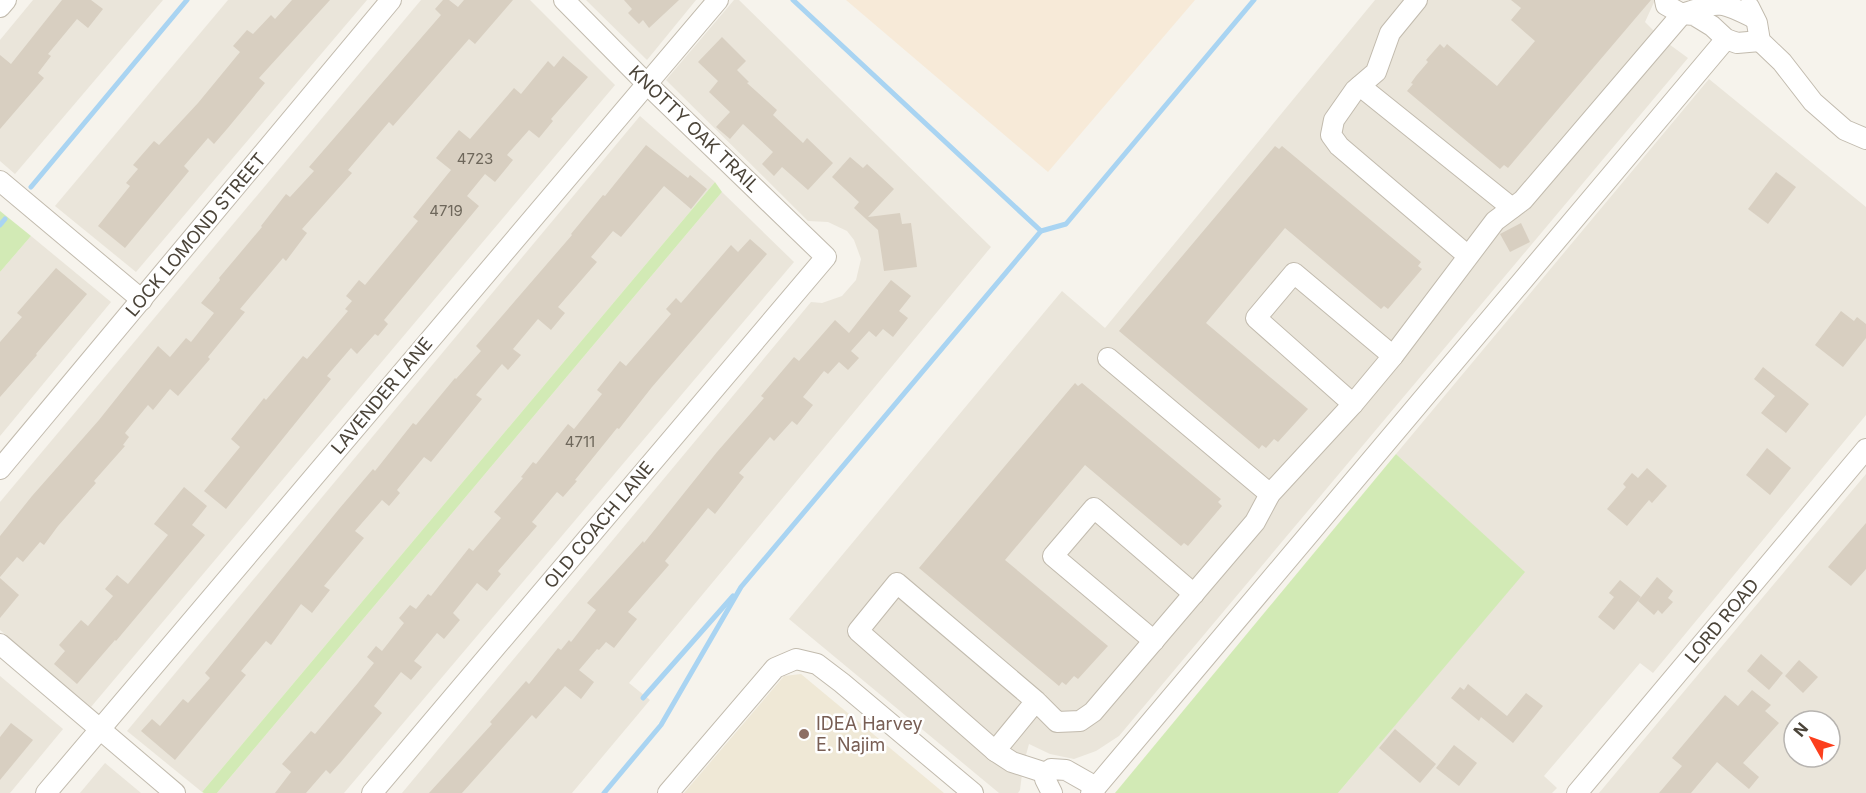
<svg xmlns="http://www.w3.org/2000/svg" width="1866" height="793" font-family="Inter,sans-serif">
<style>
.residential{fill:#eae5da;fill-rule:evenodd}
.commercial{fill:#f7ead8}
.education{fill:#efe8d6}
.green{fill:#d2eab5}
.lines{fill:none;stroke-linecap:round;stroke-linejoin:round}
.stream{stroke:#a9d4f2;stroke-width:5}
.building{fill:#d8cfc1}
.minor-casing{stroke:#c2bbae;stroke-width:22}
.minor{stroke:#fff;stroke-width:20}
.education-dot{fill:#8d6e63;stroke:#fff;stroke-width:2}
.labels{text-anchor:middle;stroke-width:5;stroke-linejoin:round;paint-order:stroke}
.number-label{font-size:15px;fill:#6e675b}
.street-label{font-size:18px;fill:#4b4439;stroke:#fff}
.education-label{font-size:18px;fill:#785e54;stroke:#fff;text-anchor:start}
</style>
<rect width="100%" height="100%" fill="#f6f3ec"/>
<g class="residential">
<path d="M33 0H163L15 174 0 161V40Z"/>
<path d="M228 0H367L136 272 55 206Z"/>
<path d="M421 0H530L615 85 91 707 0 630V502Z"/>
<path d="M586 0H696L647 60Z"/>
<path d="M734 0H739L991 247 629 683 650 700 572 793H402L811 302 822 303 842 296 856 280 861 259 854 240 847 231 828 222 808 221 666 80Z"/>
<path d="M1375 0H1655L1645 22 1662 39 1688 58 1119 736 1096 751 1074 759 1050 754 1029 744 1023 766 1020 790 1018 793H999L789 619 1062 291 1105 328Z"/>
<path d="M1709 79 1866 207V415L1653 673 1640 663 1544 776 1557 788 1552 793H1338L1524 572 1396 454Z"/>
<path d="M640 116 715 182 202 792 127 731Z"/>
<path d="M722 192 794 262 344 793H217Z"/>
<path d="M31 236 111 302 0 436V272Z"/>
<path d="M1866 474V793H1599ZM1794 721H1830V757H1794Z"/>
<path d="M0 676 63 729 10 793H0Z"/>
<path d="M105 763 141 793H80Z"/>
</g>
<path class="commercial" d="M846 0H1195L1048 172Z"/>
<path class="education" d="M801 674 944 793H684L784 676Z"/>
<g class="green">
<path d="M715 182 722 192 217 793H204L202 792Z"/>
<path d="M0 211 31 236 0 272Z"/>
<path d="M1396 454 1525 572 1338 793H1115Z"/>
</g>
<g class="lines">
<g class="stream">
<path d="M793 0 1041 231 1066 224 1254 0"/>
<path d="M31 187 187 0"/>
<path d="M0 225 5 219"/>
<path d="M643 698 733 596"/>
<path d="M604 793 661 725 741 587 1041 231"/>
</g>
</g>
<g class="building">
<path d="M62 0H91L103 9 88 28 77 19 48 54 51 56 38 73 44 78 0 129V55L11 64Z"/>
<path d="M292 0H330L259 78 265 83 227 129 214 144 208 138 184 166 189 171 125 248 98 226 130 186 126 183 138 169 133 165 154 141 159 145 198 103 240 52 233 46 247 30 253 34 271 15 275 19Z"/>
<path d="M443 0H449L458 7 464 0H513L475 44 469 39 393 126 389 122 348 170 352 173 302 229 307 233 286 261 283 258 240 309 245 312 208 357 210 359 178 396 170 389 153 410 148 405 125 433 129 437 123 445 125 446 94 481 96 483 58 526 44 545 40 542 23 562 17 557 0 577V536L32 496 99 420 158 346 170 357 186 338 191 342 214 313 201 303 220 280 219 278 262 227 261 226 286 194 290 197 314 171 309 167 441 15 435 9Z"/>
<path d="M624 0H679L649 28 643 20 639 24 628 13 632 9Z"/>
<path d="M1511 0H1651L1508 168 1504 165 1500 169 1407 91 1413 84 1411 83 1416 76 1428 62 1426 60 1440 44 1444 48 1447 44 1497 86 1535 41 1511 20 1521 8Z"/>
<path d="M722 37 746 61 737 70 749 82 747 83 777 110 773 115 803 143 807 138 833 163 808 190 782 167 774 176 762 164 773 152 743 124 730 139 716 127 730 112 709 92 718 81 698 62Z"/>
<path d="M563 56 588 77 551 119 553 121 539 138 529 130 507 155 513 160 495 182 485 174 467 196 479 206 384 320 388 324 378 336 375 334 357 354 351 348 327 376 331 379 226 509 204 491 240 447 231 439 264 398 266 400 303 356 307 359 348 311 345 309 352 301 346 296 359 280 365 285 418 221 413 217 451 170 436 158 459 130 470 139 514 88 521 94 548 61 554 67Z"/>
<path d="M646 145 688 178 690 175 707 189 691 209 664 186 621 237 613 231 591 257 597 262 558 307 565 313 551 330 538 319 513 349 521 355 508 370 502 364 476 395 482 399 431 462 424 457 397 490 400 493 389 506 382 500 355 531 364 538 324 586 330 590 312 613 301 604 271 645 266 641 241 671 246 675 175 760 141 731 152 719 160 726 183 699 188 703 210 678 205 673 339 509 373 469 375 471 413 423 416 425 455 378 456 379 481 351 476 346 572 235 571 234 603 195 605 196Z"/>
<path d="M1275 146 1279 149 1282 146 1421 262 1418 266 1422 269 1388 309 1384 306 1381 309 1285 228 1206 323 1308 409 1278 442 1274 439 1266 448 1262 445 1259 449 1119 331Z"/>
<path d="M850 157 863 168 867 164 894 189 868 217 900 213 902 224 911 223 917 267 884 271 878 230 854 208 859 202 832 177Z"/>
<path d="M1776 172 1796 187 1768 224 1748 209Z"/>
<path d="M1521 223 1530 242 1510 252 1500 234Z"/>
<path d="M750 239 767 254 652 387 619 429 617 428 575 480 577 481 563 497 557 492 532 522 537 526 498 571 501 574 487 591 477 583 453 613 460 620 444 639 437 633 414 661 422 667 411 680 401 672 374 706 382 713 340 763 330 774 326 770 306 793H275L291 772 282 764 311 731 315 734 358 683 374 663 367 657 376 646 382 651 404 623 399 618 410 605 416 609 428 594 431 596 469 548 473 551 501 518 494 512 523 478 521 477 533 462 536 464 568 424 574 429 602 394 597 390 620 361 626 366 671 314 666 309 676 298 681 303 731 245 738 252Z"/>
<path d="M56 268 87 294 36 354 37 355 0 397V342L22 317 17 313Z"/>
<path d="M891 280 911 296 899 311 908 318 893 337 883 329 876 337 869 331 851 351 859 358 848 370 839 362 828 374 824 371 803 397 813 405 797 425 792 421 774 441 770 437 739 473 744 477 715 514 708 508 665 561 669 565 628 612 637 619 614 648 606 642 599 650 597 649 579 670 594 682 581 699 565 686 536 719 532 715 462 793H429L492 724 490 722 526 681 529 684 558 648 561 650 569 640 571 642 596 610 587 603 643 541 644 543 717 452 764 398 761 396 794 357 799 361 835 320 849 333Z"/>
<path d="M1841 311 1854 321 1857 317 1866 324V338L1843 367 1815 345Z"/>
<path d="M1763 367 1809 404 1786 433 1761 413 1775 396 1754 379Z"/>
<path d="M1075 383 1078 386 1082 383 1221 499 1218 502 1222 506 1188 546 1184 543 1181 546 1085 465 1005 560 1108 646 1078 679 1074 676 1066 685 1062 682 1059 686 919 568Z"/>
<path d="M1767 448 1791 468 1770 495 1746 475Z"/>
<path d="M1647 468 1667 486 1652 503 1649 500 1627 526 1607 509 1626 487 1623 484 1632 473 1638 478Z"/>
<path d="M184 487 207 506 192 525 205 535 116 641 115 640 77 684 54 664 65 651 59 645 81 620 88 626 113 596 105 589 117 575 128 584 168 535 154 524Z"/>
<path d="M1866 523V569L1851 586 1828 567Z"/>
<path d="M1657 577 1673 591 1668 598 1673 602 1662 614 1658 610 1654 615 1638 601Z"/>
<path d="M0 578 19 595 0 618Z"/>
<path d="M1620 580 1641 597 1614 630 1598 617 1614 597 1609 593Z"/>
<path d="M1761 654 1783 673 1769 690 1747 671Z"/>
<path d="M1799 660 1818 677 1803 693 1785 676Z"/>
<path d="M1468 684 1507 716 1526 693 1543 706 1513 743 1481 717 1479 721 1451 698 1460 687 1464 690Z"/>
<path d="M1752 690 1771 705 1765 711 1779 723 1743 763 1759 777 1749 789 1717 762 1691 793H1659L1682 766 1672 758 1725 695 1738 706Z"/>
<path d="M11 723 33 740 0 780V737Z"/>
<path d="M1395 729 1436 764 1420 783 1379 748Z"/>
<path d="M1454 745 1477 763 1459 786 1436 768Z"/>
</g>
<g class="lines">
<g class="minor-casing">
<g id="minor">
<path d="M1417 0 1390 33 1376 72 1355 90 1334 120 1331 135 1339 146 1467 255"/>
<path d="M1665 0 1666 5 1682 14 1694 15 1712 26 1726 39 1737 43 1760 41"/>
<path d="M0 7 6 0"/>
<path d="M1749 7 1757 23 1760 41 1782 62 1813 102 1845 130 1866 139"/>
<path d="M1360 86 1512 208"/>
<path d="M0 181 142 300"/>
<path d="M1108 358 1270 494"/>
<path d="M1353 404 1256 318 1294 273 1393 356"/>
<path d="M0 469 391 0"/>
<path d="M1154 641 1053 556 1094 508 1194 594"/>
<path d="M0 644 175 793"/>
<path d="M1036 701 995 751 858 631 897 583 1036 701 1057 722 1080 721 1093 712 1255 522 1270 494 1353 404 1393 356 1495 221 1523 200 1682 14C1720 2 1718 0 1754 18"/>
<path d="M995 751 1012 762 1046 773"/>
<path d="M46 793 718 0"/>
<path d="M372 793 826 257 647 84 564 0"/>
<path d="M668 793 775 668 796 659 817 664 842 683 973 793"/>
<path d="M1052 793 1045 779 1046 773 1051 769 1066 770 1096 787"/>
<path d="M1091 793 1726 39"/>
<path d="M1577 793 1866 449"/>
</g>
</g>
<use href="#minor" class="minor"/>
</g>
<circle class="education-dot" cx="804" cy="734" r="6"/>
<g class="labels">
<g class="number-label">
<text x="475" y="164">4723</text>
<text x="446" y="216">4719</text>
<text x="580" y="447">4711</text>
</g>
<g class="street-label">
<text transform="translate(694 129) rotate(44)" y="6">KNOTTY OAK TRAIL</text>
<text transform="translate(196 235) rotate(-50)" y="6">LOCK LOMOND STREET</text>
<text transform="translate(382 396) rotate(-50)" y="6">LAVENDER LANE</text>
<text transform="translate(599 525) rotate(-50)" y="6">OLD COACH LANE</text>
<text transform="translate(1722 621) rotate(-50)" y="6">LORD ROAD</text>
</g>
<g class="education-label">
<text x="816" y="730">IDEA Harvey<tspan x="816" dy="21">E. Najim</tspan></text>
</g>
</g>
<g transform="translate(1812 739) rotate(310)"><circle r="28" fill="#ffffff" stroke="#b7b4b0" stroke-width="1.5"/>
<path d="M0-4.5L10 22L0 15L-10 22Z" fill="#fc3f1d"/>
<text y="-9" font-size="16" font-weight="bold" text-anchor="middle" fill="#4b4439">N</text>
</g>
</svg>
